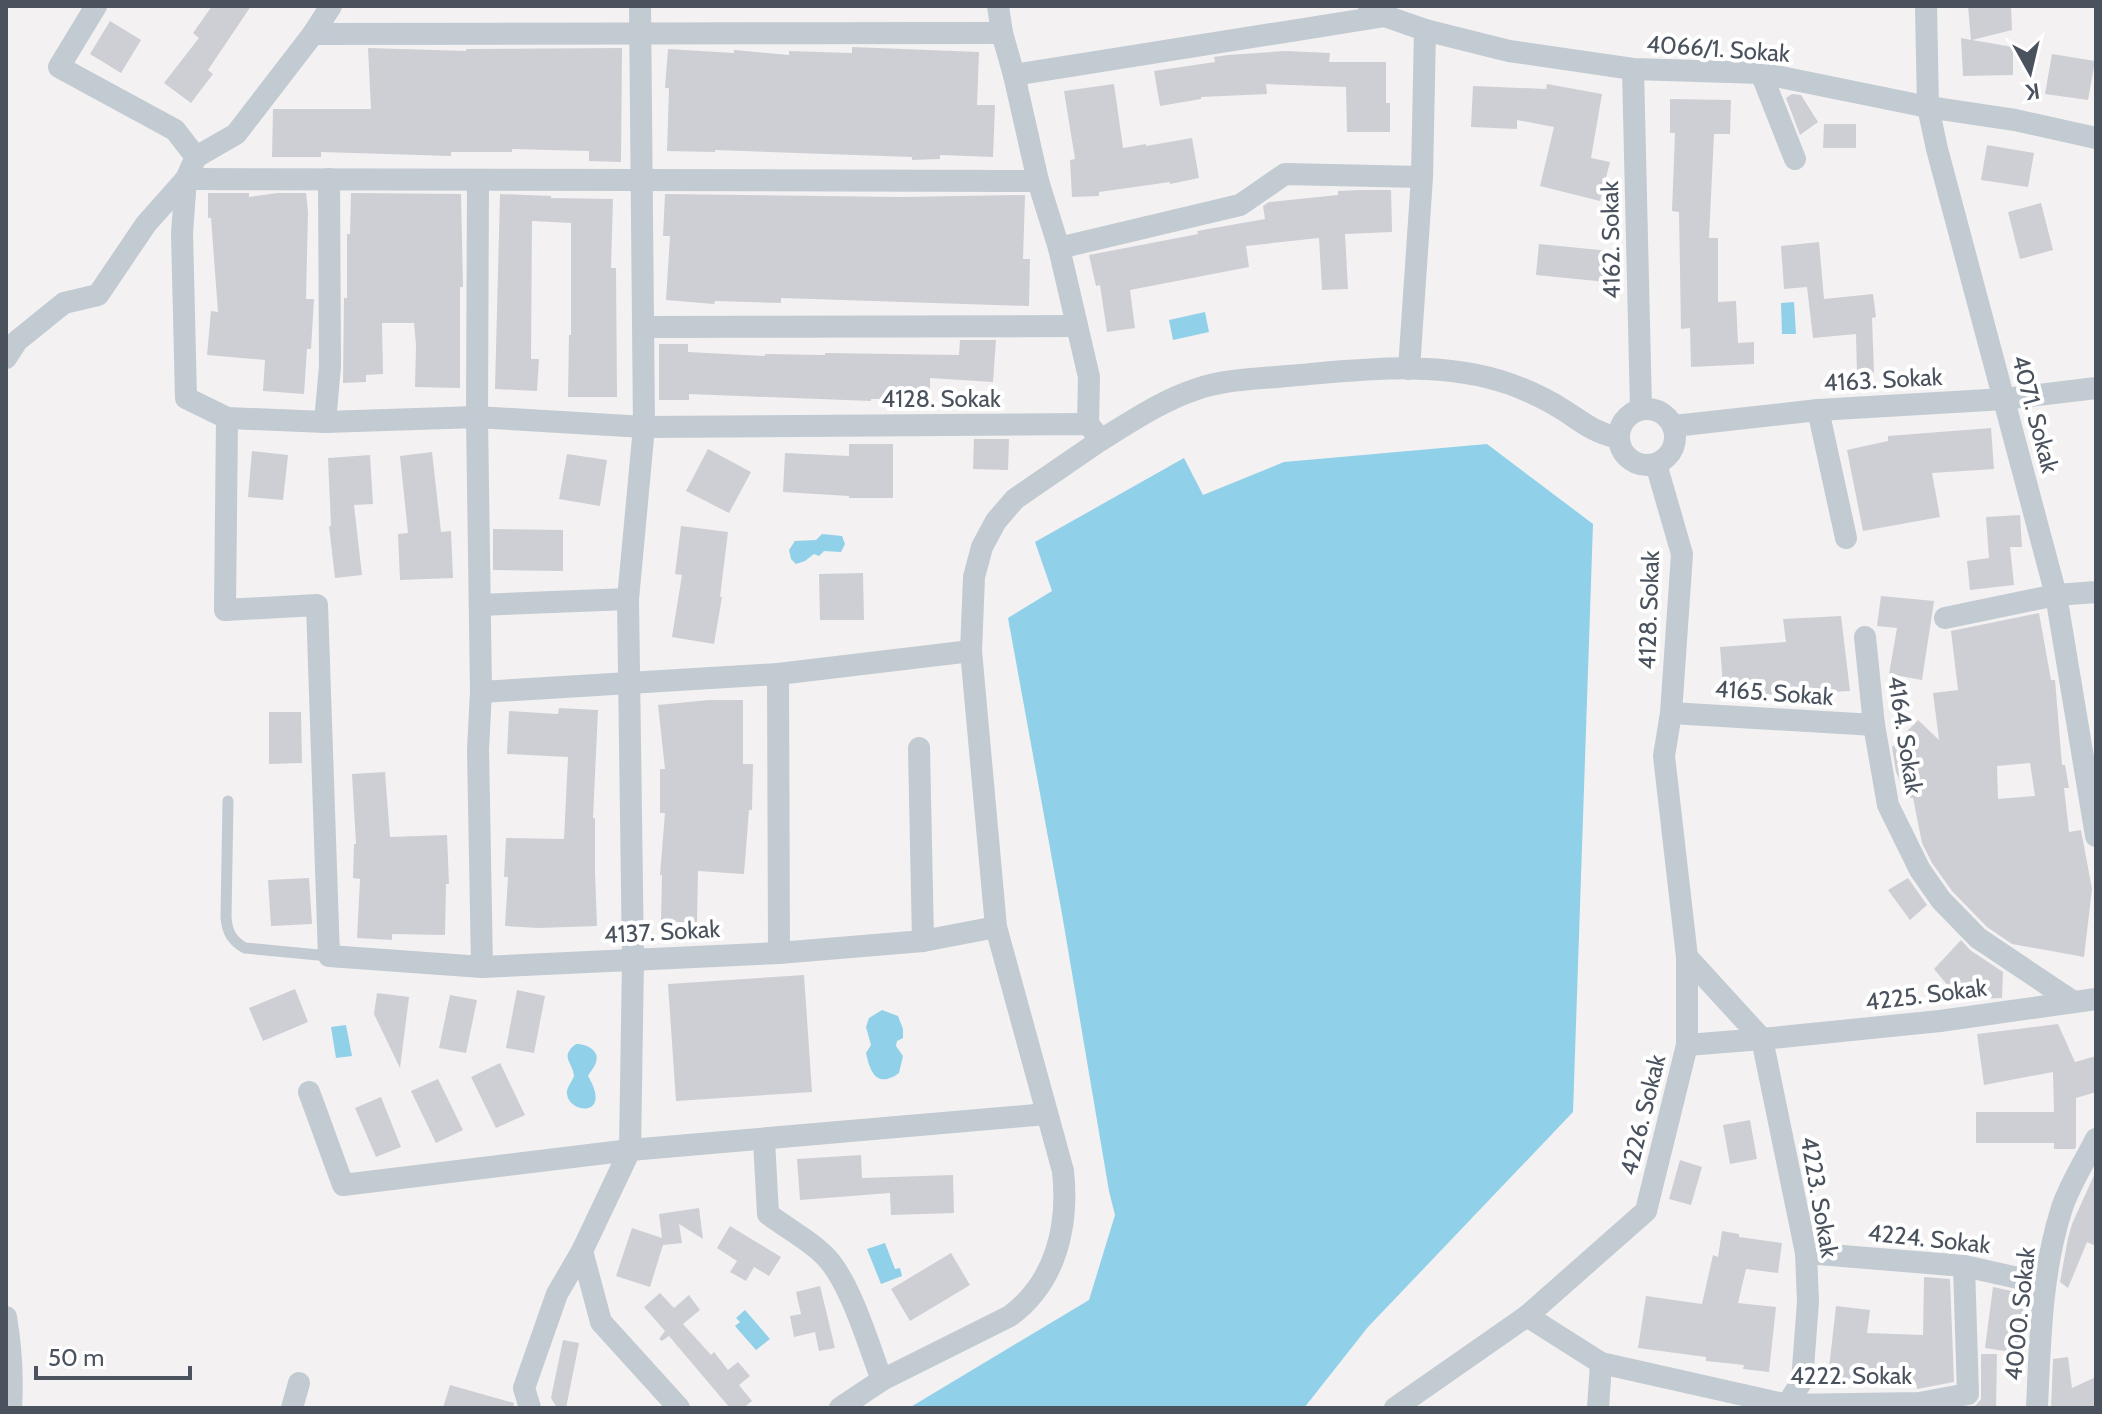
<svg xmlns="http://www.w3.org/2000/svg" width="2102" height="1414" font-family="Cabin,sans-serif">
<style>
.water{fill:#91d0e9}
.building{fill:#cecfd5;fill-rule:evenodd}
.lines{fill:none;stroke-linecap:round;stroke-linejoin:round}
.service{stroke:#c2cad2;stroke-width:11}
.minor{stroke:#c2cad2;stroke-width:22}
.labels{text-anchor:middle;stroke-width:8;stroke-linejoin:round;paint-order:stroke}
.street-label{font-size:24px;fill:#49525d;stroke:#fff}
</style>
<rect width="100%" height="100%" fill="#f3f1f1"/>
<g class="water">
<path d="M1794 302 1796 334H1782L1781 303Z"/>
<path d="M1205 312 1209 332 1173 340 1169 320Z"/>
<path d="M1487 444 1593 524 1573 1112 1368 1327 1304 1408H909L1089 1300 1115 1215 1109 1191 1062 914 1008 618 1052 591 1035 542 1184 458 1203 495 1284 462Z"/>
<path d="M822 534 842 536 845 544 841 552 824 551 819 556 814 554 805 561 796 564 791 559 789 550 795 541 816 540Z"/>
<path d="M882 1010 898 1016 903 1029V1038L897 1041 896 1046 903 1056 899 1073C877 1089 870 1072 866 1053L871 1045 866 1027 869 1018Z"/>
<path d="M346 1025 352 1056 336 1058 331 1027Z"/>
<path d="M576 1044C587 1044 602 1051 595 1065 593 1069 590 1072 588 1076 613 1118 569 1114 567 1094 566 1088 572 1082 574 1076 573 1062 559 1057 576 1044Z"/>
<path d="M885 1243 895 1269 900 1268 902 1276 881 1284 867 1249Z"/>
<path d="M745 1310 770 1339 756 1350 735 1326 740 1322 736 1318Z"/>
</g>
<g class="building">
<path d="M212 6H251L208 70 213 74 191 103 164 83 199 38 193 33Z"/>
<path d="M1968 6H2011L2012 30 1972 40 2013 47V75L1963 76 1961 38 1971 40Z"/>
<path d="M110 21 141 40 121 73 90 54Z"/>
<path d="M852 47 979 52 977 105H995L993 157 940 155V159L912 160V157L715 150V152L667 151 669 88H665L668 49 734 53V50L789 55V51L852 53Z"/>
<path d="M368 48 466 51V49L622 48 621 162 589 161V151L512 149V152H451V156L321 152V157H272L273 109H371Z"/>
<path d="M1285 51 1330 53 1329 62H1386V103H1390V132H1347L1346 87 1266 84 1267 94 1201 97V99L1160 106 1154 71 1215 62 1214 57 1228 55Z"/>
<path d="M2052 54 2095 61 2088 100 2045 94Z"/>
<path d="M1114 84 1123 148 1146 144V146L1192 138 1199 178 1170 184V182L1099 192V196L1072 197 1070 160 1075 159 1064 91Z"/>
<path d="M1547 84 1602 94 1591 158 1610 162 1600 201 1540 186 1554 127 1517 120V129L1471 127 1473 86 1546 89Z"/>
<path d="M1792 94 1801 95 1818 122 1800 135 1786 98Z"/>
<path d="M1670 99 1731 100 1730 134H1714L1709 238H1718V302L1736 301 1738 343 1754 342V364L1691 367 1690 328 1681 329 1679 212 1672 211 1675 133H1670Z"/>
<path d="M1824 124H1856V148H1823Z"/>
<path d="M1987 145 2034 153 2028 187 1981 180Z"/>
<path d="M1361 190H1391L1392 232 1345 234 1348 289 1322 290 1319 238 1246 246 1249 267 1130 290 1135 328 1107 332 1100 285 1096 286 1089 255 1198 234 1197 231 1265 219 1263 206 1269 202 1338 195V191Z"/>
<path d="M208 193H249V197L277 193H306L308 212 306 299H314L311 349H307L304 394 263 391 265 360 207 355 211 311 218 312 211 218H208Z"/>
<path d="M351 193 461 194 463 287H460V388L415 387 416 345 414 323H382L383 374 366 375V382L343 383 344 298H347V234H350Z"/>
<path d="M500 194 551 196V198L613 199 611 268H616L617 397H568L569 335H571V223L532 221 531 359H539L537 391 495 389Z"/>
<path d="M665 194 901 197 1025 195 1023 259H1030L1029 306 781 298V303L715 301 714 304 666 300 670 236H663Z"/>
<path d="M2041 203 2053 250 2020 259 2008 212Z"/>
<path d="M1819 242 1824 299 1873 294 1876 317 1872 318 1874 373 1857 374 1856 334 1813 338 1807 287 1784 289 1781 246Z"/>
<path d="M1539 244 1620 252 1617 283 1536 275Z"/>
<path d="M960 340H996L993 382 930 378V399H871V401L689 394V400H659V344H688V352L765 356V354L825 355V353L959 355Z"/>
<path d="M1991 428 1994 469 1932 473 1940 517 1863 531 1847 450 1888 441V436Z"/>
<path d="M974 439H1009L1008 470 973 469Z"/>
<path d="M849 444H893V498H849V496L783 492 785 453 849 456Z"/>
<path d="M708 449 751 472 729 513 686 491Z"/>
<path d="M252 451 288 455 283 500 248 497Z"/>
<path d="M432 452 441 532 451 531 453 578 400 580 398 534 408 533 400 456Z"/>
<path d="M567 454 607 460 600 506 559 499Z"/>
<path d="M370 455 373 504 354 505 362 575 335 578 329 526H331L328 458Z"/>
<path d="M2020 515 2022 547H2010L2014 585 1970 590 1967 561 1989 558 1986 517Z"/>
<path d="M681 526 728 532 720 597H722L714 644 672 637 682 575 675 574Z"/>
<path d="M493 529 563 530V571L493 570Z"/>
<path d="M863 573 864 620H820L819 574Z"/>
<path d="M1881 596 1934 601 1922 680 1889 674 1897 628 1877 626Z"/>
<path d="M2039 613 2051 680H2055L2062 765H2065L2069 788H2064L2069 832 2081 830 2092 889 2084 957 2012 944 1987 927 1952 891 1932 863 1922 843 1913 798H1908L1896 772 1892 747 1918 720 1939 740 1933 693 1958 690 1951 631ZM2030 763 2035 796 1998 799 1997 766Z"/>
<path d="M1841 616 1850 691 1724 697 1720 647 1786 642 1783 619Z"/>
<path d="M709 700H743V764H753L752 810H749L744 874 698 871 697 922H661L662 875H660L665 813H660V769H665L658 705Z"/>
<path d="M559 708 598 710 593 818H595V872L597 926 538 928 505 926 508 877H504L506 838 564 839 568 757 507 754 509 711 558 714Z"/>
<path d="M269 712H301L302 763 269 764Z"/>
<path d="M385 772 390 837 447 835 449 884H446L445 935 392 934V940L357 938 360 879 353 878 354 844H356L352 774Z"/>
<path d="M309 878 312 924 271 926 268 880Z"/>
<path d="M1908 878 1927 905 1910 920 1888 890Z"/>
<path d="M1961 940 1970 950 2003 972 2002 998 1960 1000 1934 969Z"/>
<path d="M804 975 812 1092 676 1101 668 984Z"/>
<path d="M295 989 308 1022 263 1041 249 1008Z"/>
<path d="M517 990 545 996 534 1053 506 1048Z"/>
<path d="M377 993 409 997 400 1068 374 1014Z"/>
<path d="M450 995 477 1000 466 1053 439 1048Z"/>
<path d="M2058 1024 2075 1062 2096 1056V1092L2076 1098V1146L2075 1149H2054V1143H1976V1112H2054L2053 1072 1984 1085 1977 1034Z"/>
<path d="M500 1063 525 1115 496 1128 471 1077Z"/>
<path d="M438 1079 463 1130 436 1143 411 1091Z"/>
<path d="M381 1097 401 1147 376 1157 355 1108Z"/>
<path d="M1750 1120 1757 1159 1730 1164 1723 1125Z"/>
<path d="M861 1155 862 1178 953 1175 954 1213 891 1215 890 1193 800 1200 797 1159Z"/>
<path d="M1680 1160 1702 1167 1691 1205 1669 1199Z"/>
<path d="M2096 1171V1246L2087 1242 2068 1288 2060 1282 2068 1238 2072 1224Z"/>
<path d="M699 1208 703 1239 679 1224 682 1243 663 1245 650 1287 616 1276 632 1228 662 1238 659 1214Z"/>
<path d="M730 1226 781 1257 769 1276 754 1267 746 1281 730 1272 737 1261 717 1248Z"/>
<path d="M1722 1231 1739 1234V1237L1782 1243 1778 1273 1746 1269 1738 1303 1776 1307 1769 1372 1743 1369 1744 1365 1706 1361V1357L1638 1348 1646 1296 1702 1304 1713 1255 1718 1257Z"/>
<path d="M951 1253 970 1285 910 1321 891 1289Z"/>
<path d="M1924 1277 1950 1279 1954 1382 1917 1389V1385L1877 1384V1382L1828 1377 1836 1306 1870 1310 1867 1333 1923 1335Z"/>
<path d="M820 1286 835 1348 819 1351 815 1332 794 1337 790 1316 801 1314 796 1292Z"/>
<path d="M1993 1287 2030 1295 2025 1354 1985 1348Z"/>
<path d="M660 1293 674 1308 689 1295 700 1310 683 1324 711 1355 714 1352 728 1370 738 1362 750 1376 739 1385 752 1401 743 1408H730L669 1336 662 1341 659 1339 665 1331 644 1307Z"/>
<path d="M563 1340 579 1343 566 1408H557L551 1398Z"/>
<path d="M1981 1354H1997L1996 1408H1969L1976 1405 1981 1399Z"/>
<path d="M2068 1357 2072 1388 2096 1377V1408H2051L2053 1359Z"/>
<path d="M450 1385 514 1403 513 1408H443Z"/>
</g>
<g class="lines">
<path class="service" d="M228 801 226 917C227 932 232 941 245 948L329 956"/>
<g class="minor">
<path d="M96 6 59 67 175 130 196 157"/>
<path d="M998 6 1002 33 1014 75 1038 181 1059 248 1089 377 1088 424"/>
<path d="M1369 6 1385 16 1425 30 1509 51 1633 69 1761 73 1928 107 2015 120 2096 138"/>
<path d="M1926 6 1928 107 1937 149 2056 595 2096 836"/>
<path d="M313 34 1002 33"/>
<path d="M1633 69 1641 409"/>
<path d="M1761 73 1795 159"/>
<path d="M1014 75 1385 16"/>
<path d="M186 179 182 233 186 398 227 418 325 422 477 417 644 427 1088 424 1101 440C1132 421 1163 400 1197 389 1226 379 1258 379 1287 376 1360 370 1440 359 1510 384 1529 391 1548 400 1565 411 1585 424 1595 433 1619 438"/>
<path d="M186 179 1038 181"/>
<path d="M478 181 477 417 481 692 478 749 482 967"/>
<path d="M1059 248 1240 205 1285 174 1422 177"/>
<path d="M643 327 1077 326"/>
<path d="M6 358 17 341 64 303 98 295 146 224 186 179 196 157 236 134 313 34 331 6"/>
<path d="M1409 369 1422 177 1425 30"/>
<circle cx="1647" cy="437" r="28"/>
<path d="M1818 410 1846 538"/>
<path d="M227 418 225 610 317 605 329 956 482 967 779 953 923 941 996 927"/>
<path d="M325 422 330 366 329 179"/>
<path d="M1674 426 1818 410 2005 399 2096 388"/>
<path d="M480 605 628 599"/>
<path d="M1945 618 2056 595 2096 592"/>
<path d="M1865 637 1874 725 1888 805 1920 870 1941 900 1978 938 2072 1001"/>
<path d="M778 674 779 953"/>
<path d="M481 692 778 674 971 651"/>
<path d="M1671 713 1874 725"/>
<path d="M919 748 923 941"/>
<path d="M1687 957 1762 1039 1806 1253 1808 1302 1802 1381 1785 1408"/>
<path d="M1687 1045 1762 1039 1940 1021 2096 999"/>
<path d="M309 1092 343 1185 630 1150 1047 1114"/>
<path d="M764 1140 768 1214C786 1228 808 1239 824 1255 850 1280 868 1344 882 1380"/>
<path d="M582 1251 601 1322 679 1408"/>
<path d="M1806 1253 1964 1266 2045 1284"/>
<path d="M1527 1316 1601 1363 1788 1405 1919 1403 1968 1394 1964 1266"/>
<path d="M6 1317C11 1347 13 1377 11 1408"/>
<path d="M292 1408 299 1383"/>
<path d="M530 1408 524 1388 557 1294 582 1251 630 1150 633 960 628 599 644 427 640 6"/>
<path d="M840 1408 882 1380 1010 1316C1056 1282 1069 1226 1063 1171L996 927 971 651 974 577 982 547 996 521 1015 499 1101 440"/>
<path d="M1395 1408 1527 1316 1646 1211 1687 1045V957L1664 756 1671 713 1682 554 1656 464"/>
<path d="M1598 1408 1601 1363"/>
<path d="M2037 1408C2040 1342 2041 1275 2061 1211 2068 1187 2085 1161 2096 1139"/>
</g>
</g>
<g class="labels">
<g class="street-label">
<text transform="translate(1718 49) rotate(4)" y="8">4066/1. Sokak</text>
<text transform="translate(1611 240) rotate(-91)" y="8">4162. Sokak</text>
<text transform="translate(1883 380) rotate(-3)" y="8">4163. Sokak</text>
<text x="941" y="407">4128. Sokak</text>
<text transform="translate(2035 414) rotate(75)" y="8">4071. Sokak</text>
<text transform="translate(1649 610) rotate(-88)" y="8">4128. Sokak</text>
<text transform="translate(1774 693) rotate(4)" y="8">4165. Sokak</text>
<text transform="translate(1905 735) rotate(81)" y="8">4164. Sokak</text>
<text transform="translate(662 932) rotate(-3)" y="8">4137. Sokak</text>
<text transform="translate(1926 995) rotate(-7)" y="8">4225. Sokak</text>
<text transform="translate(1643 1115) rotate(-76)" y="8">4226. Sokak</text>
<text transform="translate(1819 1197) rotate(80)" y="8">4223. Sokak</text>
<text transform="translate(1929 1239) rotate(6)" y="8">4224. Sokak</text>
<text transform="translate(2020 1314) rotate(-84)" y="8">4000. Sokak</text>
<text x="1851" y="1384">4222. Sokak</text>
</g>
</g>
<rect width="2102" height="1414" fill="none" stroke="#49525d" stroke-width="16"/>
<g transform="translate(2030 72) rotate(172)" stroke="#ffffff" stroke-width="6" paint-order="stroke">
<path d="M0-6L14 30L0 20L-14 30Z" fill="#49525d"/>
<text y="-12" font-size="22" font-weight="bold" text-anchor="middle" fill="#49525d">K</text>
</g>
<path d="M36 1366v12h154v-12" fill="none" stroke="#49525d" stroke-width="4"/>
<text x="48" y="1366" font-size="24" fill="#49525d" stroke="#ffffff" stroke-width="6" paint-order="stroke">50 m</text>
</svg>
